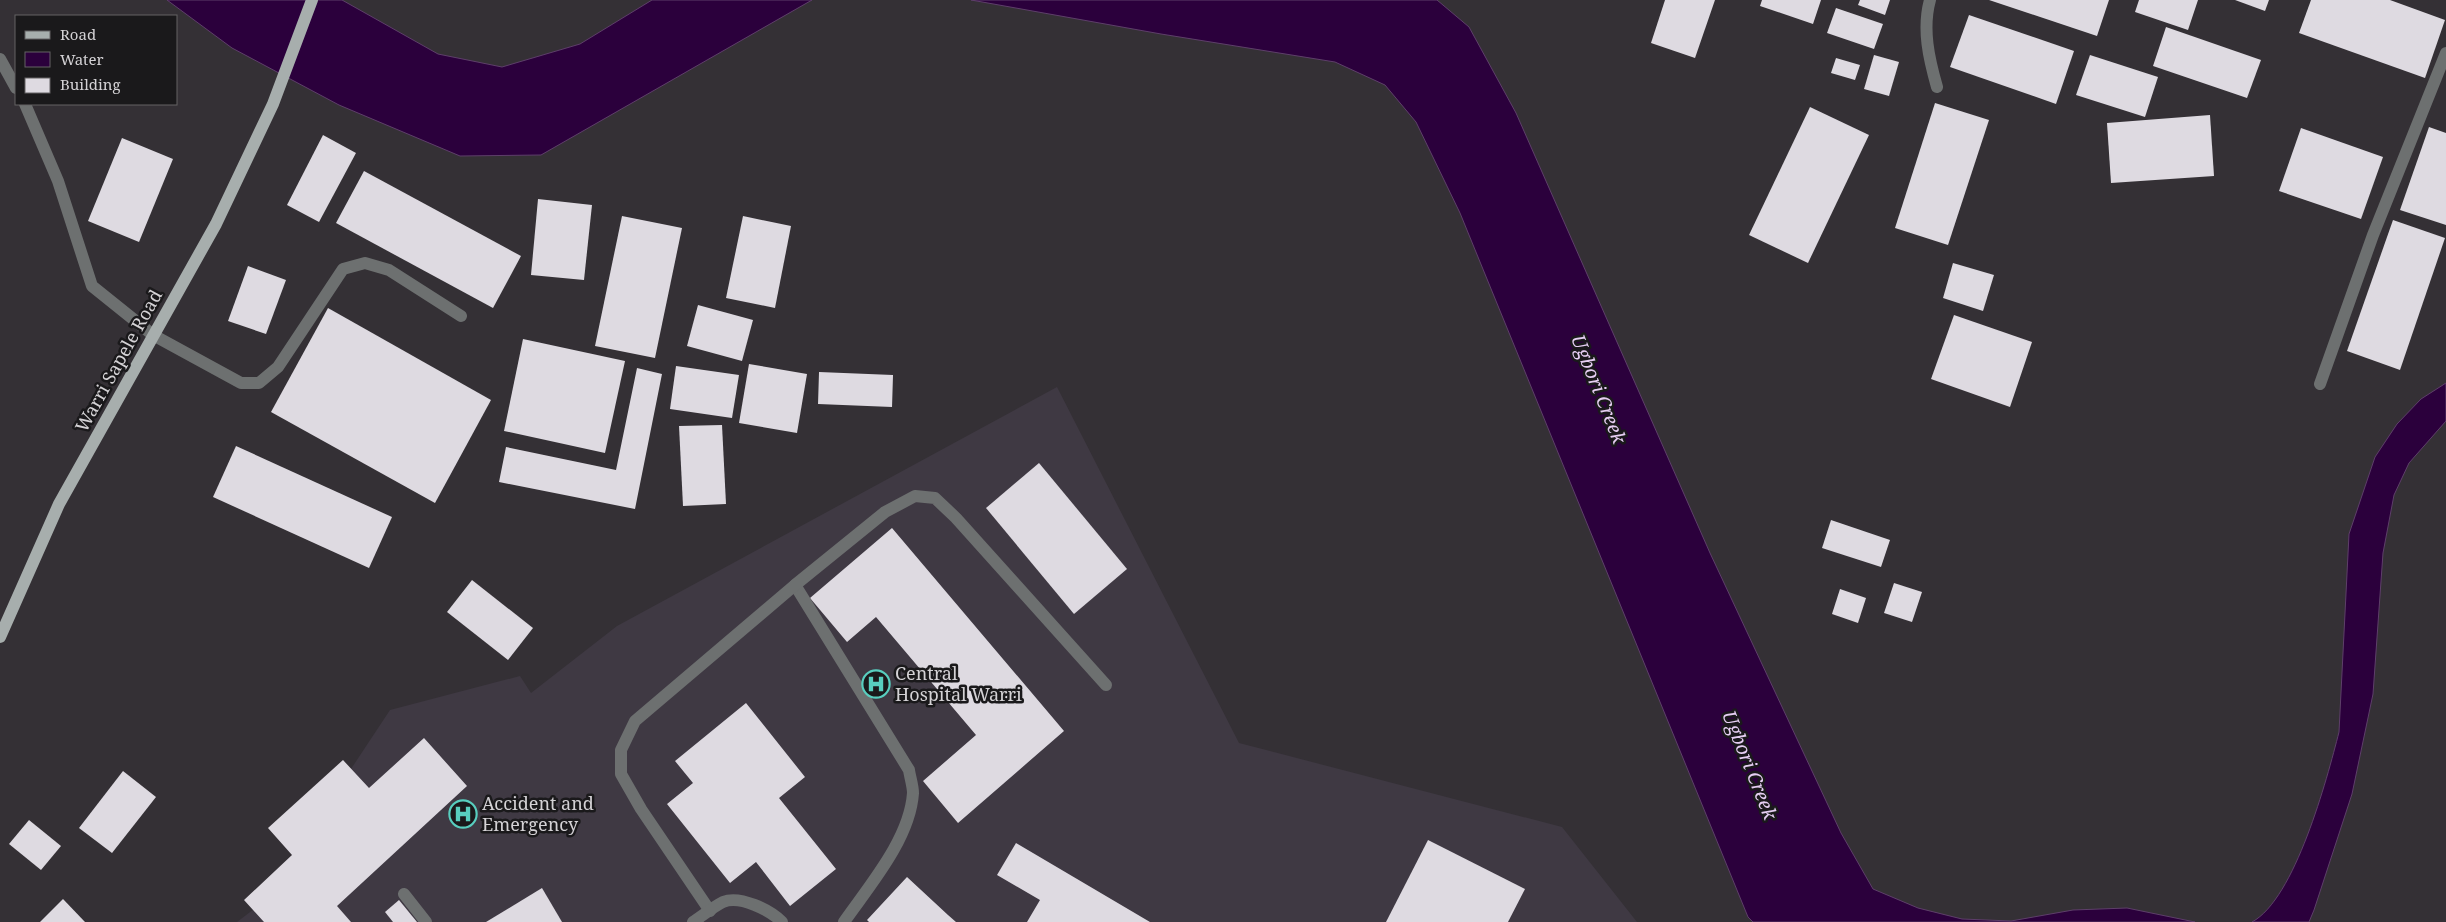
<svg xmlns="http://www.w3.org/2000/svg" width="2446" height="922" font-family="'Noto Serif',serif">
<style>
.built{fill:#3f3943}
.water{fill:#2b003c;stroke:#5e3f6a}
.building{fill:#dedae1}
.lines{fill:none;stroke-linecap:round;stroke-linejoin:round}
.minor{stroke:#6d7070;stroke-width:12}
.major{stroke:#a7aead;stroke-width:12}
.labels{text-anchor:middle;stroke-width:5;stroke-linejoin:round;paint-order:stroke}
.street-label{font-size:18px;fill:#d4d2d5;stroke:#1a191b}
.poi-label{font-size:18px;fill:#d4d2d5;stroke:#1a191b;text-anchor:start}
.water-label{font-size:19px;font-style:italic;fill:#e6cef3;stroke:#1a191b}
</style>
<rect width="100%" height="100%" fill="#343035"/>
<path class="built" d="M1057 387 1239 743 1562 827 1637 922H237L263 902 390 710 520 676 531 693 617 626Z"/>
<g class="water">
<path d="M167 0H342L438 54 502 67 580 44 652 0H812L541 155 460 156 339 105 232 48Z"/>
<path d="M971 0H1437L1469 27 1516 113 1710 553 1841 833 1873 889 1918 908 1962 919 2011 921 2073 910 2127 908 2195 922H1753L1748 917 1460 213 1416 122 1385 85 1335 62 1161 34Z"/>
<path d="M2446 383V421L2409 463 2394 495 2383 553 2373 694 2352 794 2314 910 2309 922H2252C2295 899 2327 779 2339 732L2349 534 2375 457 2397 424 2421 399Z"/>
</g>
<g class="building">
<path d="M1665 0H1715L1695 58 1651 43Z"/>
<path d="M1762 0H1821L1813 24 1760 6Z"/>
<path d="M1860 0H1890L1885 15 1858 5Z"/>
<path d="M1989 0H2109L2097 36Z"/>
<path d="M2139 0H2198L2188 30 2135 12Z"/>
<path d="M2235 0H2269L2265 11Z"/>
<path d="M2311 0H2390L2445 20 2425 78 2299 33Z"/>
<path d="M1836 8 1883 24 1874 49 1827 33Z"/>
<path d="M1969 15 2074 51 2056 104 1950 67Z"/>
<path d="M2166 27 2261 60 2247 98 2153 66Z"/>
<path d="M1874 55 1899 62 1889 96 1864 89Z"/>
<path d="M2090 55 2158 77 2145 117 2076 95Z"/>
<path d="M1836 58 1860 65 1855 80 1831 73Z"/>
<path d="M1935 103 1989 120 1948 245 1895 228Z"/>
<path d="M1810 107 1869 135 1808 263 1749 235Z"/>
<path d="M2210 115 2214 176 2111 183 2107 123Z"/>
<path d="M2429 127 2446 133V225L2400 210Z"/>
<path d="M2301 128 2383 157 2361 219 2279 191Z"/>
<path d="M323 135 356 153 319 222 287 205Z"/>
<path d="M122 138 173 159 139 242 88 221Z"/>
<path d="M364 171 521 256 493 308 336 223Z"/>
<path d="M538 199 592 205 584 280 531 275Z"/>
<path d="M622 216 682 228 655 358 595 346Z"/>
<path d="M743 216 791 226 775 308 726 298Z"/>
<path d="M2393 220 2445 238 2400 370 2347 351Z"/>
<path d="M1953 263 1994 275 1983 311 1943 298Z"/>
<path d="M248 266 286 280 266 334 228 321Z"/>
<path d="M698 305 753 320 742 361 687 346Z"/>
<path d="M328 308 491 400 435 503 271 412Z"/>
<path d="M1954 315 2032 342 2010 407 1931 379Z"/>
<path d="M523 339 625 361 605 453 504 431Z"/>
<path d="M749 364 807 374 797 433 739 423Z"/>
<path d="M676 366 739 375 732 418 670 409Z"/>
<path d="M637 368 662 374 635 509 499 482 506 447 616 470Z"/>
<path d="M819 372 893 375 892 407 818 404Z"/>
<path d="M722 425 726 504 683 506 679 426Z"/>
<path d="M236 446 392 517 369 568 213 497Z"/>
<path d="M1039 463 1127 569 1074 614 986 508Z"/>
<path d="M1831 520 1890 540 1881 567 1822 548Z"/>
<path d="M892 528 1064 731 958 823 923 781 976 735 876 617 847 642 810 598Z"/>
<path d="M472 580 533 628 508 660 447 612Z"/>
<path d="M1894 583 1922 592 1912 622 1884 613Z"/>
<path d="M1840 589 1866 598 1858 623 1832 614Z"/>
<path d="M746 703 805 777 779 798 836 869 790 906 756 862 730 883 667 804 693 783 675 761Z"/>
<path d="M424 738 467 786 337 906 351 922H264L244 900 292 855 268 828 343 760 369 788Z"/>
<path d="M123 771 156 797 112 853 79 828Z"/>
<path d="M29 820 61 846 41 870 9 844Z"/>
<path d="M1428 840 1525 889 1508 922H1386Z"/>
<path d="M1016 843 1150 922H1027L1040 900 997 875Z"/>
<path d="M907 877 948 915 956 922H869L867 920Z"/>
<path d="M542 888 562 922H486Z"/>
<path d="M63 899 85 922H40Z"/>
<path d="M399 900 417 922H393L385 912Z"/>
</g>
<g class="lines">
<g class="minor">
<path d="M1930 0C1922 29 1929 59 1937 87"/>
<path d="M0 59 16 88"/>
<path d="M25 104 58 181 92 286 153 335 241 383H259L278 367 343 269 365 263 389 270 461 316"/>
<path d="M2320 384 2373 235 2446 53"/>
<path d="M795 585 909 770C910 777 913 786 913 793 910 839 869 886 844 922"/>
<path d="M404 894 426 922"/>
<path d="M710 911 641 809 621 774V750L635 721 795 585 885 512 915 496 935 498 956 518 1106 685"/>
<path d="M693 922C702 916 713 907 723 902 740 895 770 910 782 922"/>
</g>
<path class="major" d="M0 637 59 504 216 224 273 104 312 0"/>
</g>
<defs>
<g id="hospital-ring" transform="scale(1.4375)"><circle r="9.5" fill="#1a191b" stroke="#58cebf" stroke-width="1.5"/><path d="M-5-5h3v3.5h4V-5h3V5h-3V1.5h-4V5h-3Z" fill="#58cebf"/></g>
</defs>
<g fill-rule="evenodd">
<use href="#hospital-ring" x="876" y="684"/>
<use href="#hospital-ring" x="463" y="814"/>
</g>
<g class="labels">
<g class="street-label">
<text transform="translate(119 361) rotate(-61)" y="6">Warri Sapele Road</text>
</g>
<g class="poi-label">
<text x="895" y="680">Central<tspan x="895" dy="21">Hospital Warri</tspan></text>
<text x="482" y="810">Accident and<tspan x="482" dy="21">Emergency</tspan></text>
</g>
<g class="water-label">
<text transform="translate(1599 389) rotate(68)" y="7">Ugbori Creek</text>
<text transform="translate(1750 765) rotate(68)" y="7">Ugbori Creek</text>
</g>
</g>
<rect x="15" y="15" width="162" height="90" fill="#1a191b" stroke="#646365"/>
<rect x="25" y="31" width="25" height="8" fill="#a7aead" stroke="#646365"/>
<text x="60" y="40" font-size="15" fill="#d4d2d5">Road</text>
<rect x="25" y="52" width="25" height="15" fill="#2b003c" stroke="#646365"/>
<text x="60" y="65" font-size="15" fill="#d4d2d5">Water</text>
<rect x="25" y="78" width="25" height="15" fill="#dedae1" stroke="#646365"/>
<text x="60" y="90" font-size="15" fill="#d4d2d5">Building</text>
</svg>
